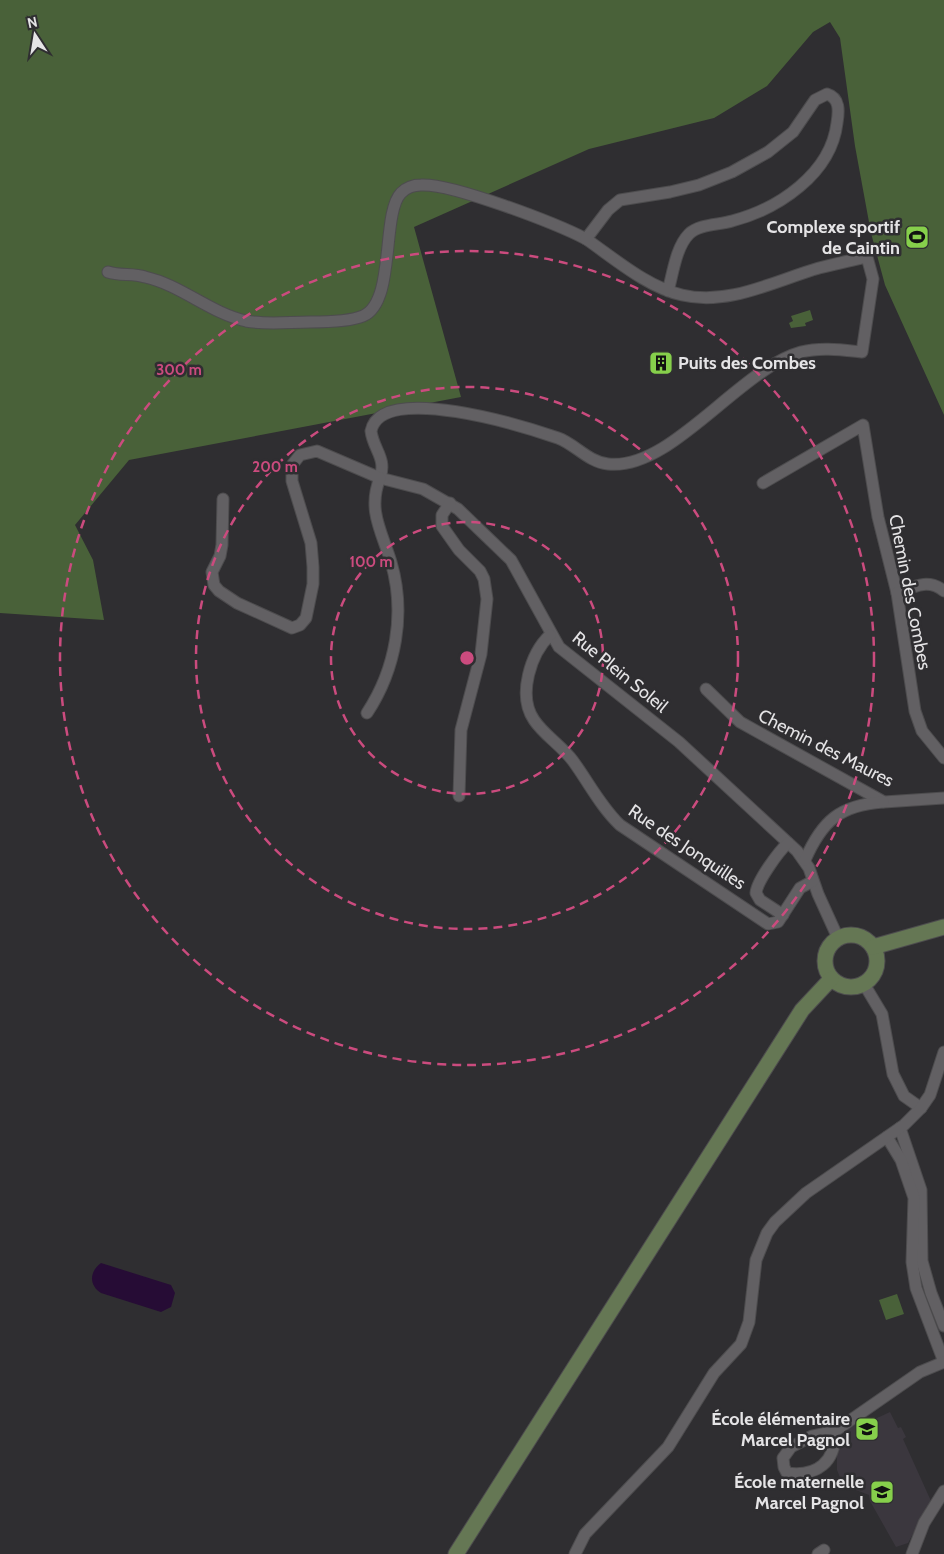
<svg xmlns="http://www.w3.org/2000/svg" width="944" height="1554" font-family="Cabin,sans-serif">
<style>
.built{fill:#3b373e}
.green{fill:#496139}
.water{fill:#260c35}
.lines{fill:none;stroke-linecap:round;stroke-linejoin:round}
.street-casing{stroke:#4d4c4e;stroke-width:13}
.secondary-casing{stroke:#4d4c4e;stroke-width:17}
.street{stroke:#626063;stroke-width:11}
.secondary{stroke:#657754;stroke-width:15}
.ring{fill:none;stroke:#cb4b7e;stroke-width:2.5;stroke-dasharray:9 6}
.labels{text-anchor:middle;stroke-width:5;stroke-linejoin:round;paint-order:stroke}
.poi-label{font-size:18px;font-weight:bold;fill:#e5e4e6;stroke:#2f2e31;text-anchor:end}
.street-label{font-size:18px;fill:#e5e4e6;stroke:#2f2e31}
.centre{fill:#cb4b7e;stroke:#2f2e31;stroke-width:2.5}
.ring-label{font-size:15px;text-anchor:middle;font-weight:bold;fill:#cb4b7e;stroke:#2f2e31;stroke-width:5;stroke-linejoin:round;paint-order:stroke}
</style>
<rect width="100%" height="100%" fill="#2f2e31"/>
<path class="built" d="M890 1412 898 1428 901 1427 906 1437 903 1439 931 1501 908 1543 896 1547 870 1501 869 1495 843 1485 837 1470V1451L844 1432 864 1419 877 1418Z"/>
<g class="green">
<path d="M0 0H944V415L885 285 871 233 855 146 840 38 830 22 813 32 767 86 714 118 589 149 414 227 461 397 129 460 75 525 93 560 104 620 0 613Z"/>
<path d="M810 310 813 320 805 323 806 326 791 328 789 323 793 321 791 316Z"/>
<path d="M897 1294 904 1314 886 1320 879 1300Z"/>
</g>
<path class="water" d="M101 1263 171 1285 175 1293 171 1307 161 1312 101 1293C89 1285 89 1272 101 1263Z"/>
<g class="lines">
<g class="street-casing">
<g id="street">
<path d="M108 272C120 276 133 273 145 277 181 285 210 313 246 321 267 325 289 322 310 322 323 322 351 321 363 316 396 302 381 214 401 193 406 188 414 185 421 185 452 183 557 224 586 239"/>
<path d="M668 291C673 273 676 247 689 234 699 224 719 225 732 221 778 209 831 174 837 123 839 111 840 98 827 94L815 100 793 132 768 152 732 172 699 185 670 192 620 200 608 210 586 239C615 259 647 287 682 295 729 306 774 281 819 268 835 264 851 260 867 257L873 279 862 352C842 350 821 347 801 352 738 370 671 471 608 464 588 462 575 444 558 438 526 427 381 381 371 431 373 449 387 458 380 478L423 489 458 509 511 560 559 647 679 742 797 851 809 868 818 894 838 938"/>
<path d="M763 483 863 425 878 517 897 593 915 711 922 731 944 758"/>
<path d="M223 499 222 545 220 556 212 572 214 585 219 591 237 603 292 628 300 625 306 618 313 584V567L311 543 292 481V465L300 455 317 451 380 478C367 510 382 532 391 562 406 613 396 669 367 713"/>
<path d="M450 503 442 515V526L459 550 480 571 484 579 487 599 481 654 461 730 459 796"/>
<path d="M897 593C913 587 928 578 944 591"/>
<path d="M550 635C531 653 517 695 534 720 544 735 562 746 573 761 589 783 601 807 620 825L768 924 778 922 800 888 813 881"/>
<path d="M706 689 740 722 884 802 944 798"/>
<path d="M805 860C822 821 840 805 883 802"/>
<path d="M783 915 760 900 756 893C757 881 779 851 788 843"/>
<path d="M864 984 882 1014 893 1074 904 1096 921 1108"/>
<path d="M900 1128 921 1190 922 1261 931 1293 944 1326"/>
<path d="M887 1137 901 1160 914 1198 912 1262 916 1288 944 1362"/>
<path d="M835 1431C836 1462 817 1477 787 1473L784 1467 783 1458 791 1447 812 1436 835 1431 920 1372 944 1362"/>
<path d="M575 1554 585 1534 668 1447 714 1373 741 1344 749 1322 756 1260 767 1233 775 1222 806 1193 904 1125 921 1108 930 1095 944 1052"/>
<path d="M818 1554 824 1550"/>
<path d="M912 1554 924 1523 944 1491"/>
</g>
</g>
<g class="secondary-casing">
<g id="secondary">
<circle cx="851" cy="961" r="26"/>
<path d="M873 947 944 927"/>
<path d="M456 1554 802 1010 831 979"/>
</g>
</g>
<use href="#street" class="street"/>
<use href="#secondary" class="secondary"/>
</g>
<g class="ring">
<circle cx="467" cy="658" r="136"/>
<circle cx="467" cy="658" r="271"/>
<circle cx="467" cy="658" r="407"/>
</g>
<defs>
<g id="stadium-square" transform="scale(1.25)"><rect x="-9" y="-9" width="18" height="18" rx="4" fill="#86cf4b" stroke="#2f2e31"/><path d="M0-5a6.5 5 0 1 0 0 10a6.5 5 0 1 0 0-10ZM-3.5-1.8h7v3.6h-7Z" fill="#111"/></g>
<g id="building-square" transform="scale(1.25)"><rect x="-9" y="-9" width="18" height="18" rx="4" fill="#86cf4b" stroke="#2f2e31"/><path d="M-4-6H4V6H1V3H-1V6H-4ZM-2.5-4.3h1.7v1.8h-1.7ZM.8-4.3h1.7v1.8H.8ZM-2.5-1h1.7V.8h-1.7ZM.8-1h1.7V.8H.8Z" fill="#111"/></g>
<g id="school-square" transform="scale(1.25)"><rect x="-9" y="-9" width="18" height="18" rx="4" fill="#86cf4b" stroke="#2f2e31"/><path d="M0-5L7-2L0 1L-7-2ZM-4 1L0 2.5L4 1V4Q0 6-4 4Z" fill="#111"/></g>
</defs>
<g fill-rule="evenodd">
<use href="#stadium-square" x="917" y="237"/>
<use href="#building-square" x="661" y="363"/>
<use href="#school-square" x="867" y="1429"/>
<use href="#school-square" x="882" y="1492"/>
</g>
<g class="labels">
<g class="poi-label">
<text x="900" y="233">Complexe sportif<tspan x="900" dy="21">de Caintin</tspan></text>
<text x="678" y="369" text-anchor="start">Puits des Combes</text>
<text x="850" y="1425">École élémentaire<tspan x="850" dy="21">Marcel Pagnol</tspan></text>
<text x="864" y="1488">École maternelle<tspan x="864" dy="21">Marcel Pagnol</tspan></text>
</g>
<g class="street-label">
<text transform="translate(910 592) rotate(79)" y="6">Chemin des Combes</text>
<text transform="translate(620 672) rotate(39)" y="6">Rue Plein Soleil</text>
<text transform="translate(826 748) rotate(27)" y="6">Chemin des Maures</text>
<text transform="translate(687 847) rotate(34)" y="6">Rue des Jonquilles</text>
</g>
</g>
<circle cx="467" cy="658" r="8" class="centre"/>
<g class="ring-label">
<text x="179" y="375">300 m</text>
<text x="275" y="472">200 m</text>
<text x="371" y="567">100 m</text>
</g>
<g transform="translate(35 35) rotate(348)" stroke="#2f2e31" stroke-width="4" paint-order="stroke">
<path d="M0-4L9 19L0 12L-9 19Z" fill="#e5e4e6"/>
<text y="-8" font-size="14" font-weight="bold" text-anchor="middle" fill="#e5e4e6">N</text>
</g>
</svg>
